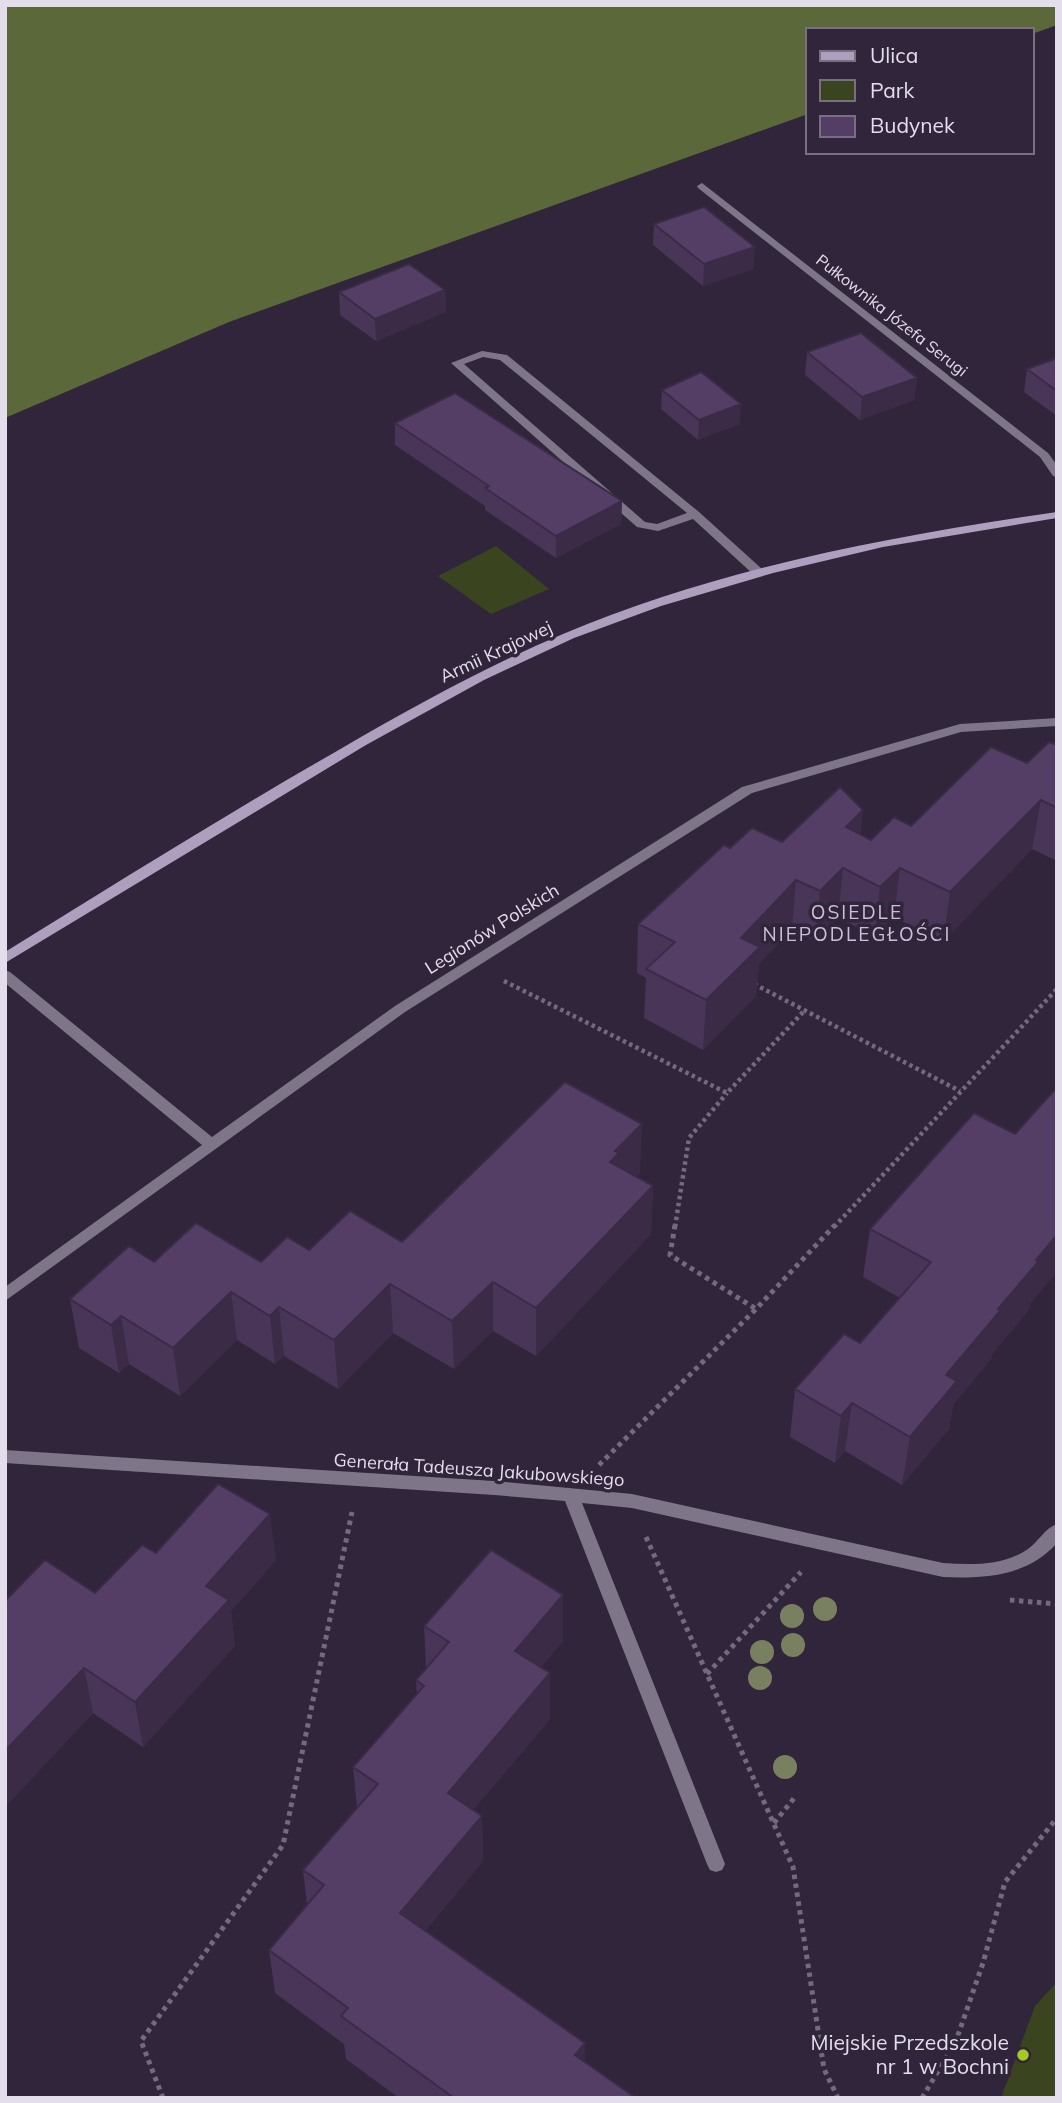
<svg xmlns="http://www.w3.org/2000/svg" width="1062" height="2103" font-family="Mulish,sans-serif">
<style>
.green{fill:#3a451f}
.forest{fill:#5b683a}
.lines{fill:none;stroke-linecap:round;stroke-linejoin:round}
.path-far1{stroke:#746a7d;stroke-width:4.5;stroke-dasharray:3.5 3.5;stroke-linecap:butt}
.path{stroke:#746a7d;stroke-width:5;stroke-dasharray:4.5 4.5;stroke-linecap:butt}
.lane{fill:#7f7588;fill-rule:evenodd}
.street{fill:#7f7588;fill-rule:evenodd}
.secondary{fill:#af9fbe;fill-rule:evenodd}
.tree{fill:#798060}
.wall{fill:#483558}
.shaded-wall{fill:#3b2b47}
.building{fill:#543e66;stroke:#3b2b47;stroke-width:2}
.poi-dot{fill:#a4c824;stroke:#30253a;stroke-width:2.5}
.labels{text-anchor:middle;stroke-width:7;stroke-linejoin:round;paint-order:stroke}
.far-street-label{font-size:16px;fill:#e4ddec;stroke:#30253a}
.street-label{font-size:18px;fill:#e4ddec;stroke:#30253a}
.neighbourhood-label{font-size:19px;letter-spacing:2px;fill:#ccbeda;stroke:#30253a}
.near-poi-label{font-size:21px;fill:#e4ddec;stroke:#30253a;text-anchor:end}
</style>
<rect width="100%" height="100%" fill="#30253a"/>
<g class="green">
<path d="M496 546 549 589 491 614 438 576Z"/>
<path d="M1057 1982V2098H1001L1035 2006Z"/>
</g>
<path class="forest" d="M5 5H1057V25L1032 34V30H808V114L229 322 5 418Z"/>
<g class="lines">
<g class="path-far1">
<path d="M504 981 727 1093 805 1010"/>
<path d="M754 984 960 1091"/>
<path d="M675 1227 689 1138 727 1093"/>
<path d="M834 1227 1057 989"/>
</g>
<g class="path">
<path d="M675 1225 670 1255 756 1309"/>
<path d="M599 1465 756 1309 835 1225"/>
<path d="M646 1537 793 1867 824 2069 838 2098"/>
<path d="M1010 1600 1057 1604"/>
<path d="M707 1674 801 1572"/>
<path d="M774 1823 795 1797"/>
<path d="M163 2098 141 2041 283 1845 352 1512"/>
<path d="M922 2098 956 2041 983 1963 1005 1882 1057 1818"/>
</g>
<path class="lane" d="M482 351 507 355 699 512 762 569V575H754L693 519 658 531 637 527 451 363ZM483 357 500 360 687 513 657 524 645 522 464 364Z"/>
<g class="street">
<path d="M702 183 1048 453 1057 465V477L1053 476 1040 457 698 188 697 186Z"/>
<path d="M1057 718V726L961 732 752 793 405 1012 5 1301V1287L202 1145 5 983V970L10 972 212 1137 395 1006 742 787 960 724Z"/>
<path d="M5 1450 494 1481 632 1494 943 1563C972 1565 1003 1566 1028 1549 1038 1542 1045 1528 1057 1524V1543C1028 1576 985 1579 943 1577L632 1508 582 1503 725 1864 722 1870 716 1872 710 1870 707 1864 565 1501 494 1495 5 1463Z"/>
</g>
<path class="secondary" d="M1057 512V518L883 547 773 573 661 606 574 638 484 680 366 745 5 963V952C115 884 225 815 337 751 411 708 485 667 563 634 720 568 890 536 1057 512Z"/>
</g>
<g class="tree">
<circle cx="825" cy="1609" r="12"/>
<circle cx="792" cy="1616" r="12"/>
<circle cx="793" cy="1645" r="12"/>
<circle cx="762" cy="1652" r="12"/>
<circle cx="760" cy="1678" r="12"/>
<circle cx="785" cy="1767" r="12"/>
</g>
<g class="wall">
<path d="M654 224 753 269 703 286 653 245Z"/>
<path d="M445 290 446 312 376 341 340 315 339 292Z"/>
<path d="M807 352 917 378 914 400 860 420 805 375Z"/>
<path d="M1057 358V416L1024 392 1027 369Z"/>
<path d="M662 390 740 424 698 440 661 409Z"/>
<path d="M395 423 622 501 621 524 556 558 485 510V506L395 445Z"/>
<path d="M1057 745V861L1032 849 943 942 894 917 875 936 838 918 815 941 792 929 759 964 756 996 703 1050 644 1018 646 978 637 973 638 924 730 848 860 834 871 840 911 826 1027 763Z"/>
<path d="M640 1173 636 1176 653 1186 651 1234 536 1356 493 1331 454 1369 393 1333 338 1389 284 1356 275 1364 237 1340 180 1396 129 1364 119 1373 79 1348 70 1299 154 1262H261L309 1250 402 1242Z"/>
<path d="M870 1229 1030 1304 1029 1310 992 1354 991 1359 953 1405 949 1429 902 1485 845 1451 835 1463 790 1437 795 1389 860 1343 900 1298 863 1277Z"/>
<path d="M156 1553 276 1560 231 1611 235 1646 143 1747 93 1713 5 1807 95 1593Z"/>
<path d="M424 1626 563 1641 541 1667 550 1719 473 1810 482 1816 483 1861 425 1931 584 2061 636 2098H399L346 2059 344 2044 275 1993 269 1950 307 1904 303 1870 357 1809 353 1767 417 1695 416 1680 426 1669Z"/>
</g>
<g class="shaded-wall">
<path d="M755 247 753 269 703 286 704 264Z"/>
<path d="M445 290 446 312 376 341 375 319Z"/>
<path d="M917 378 914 400 860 420 862 397Z"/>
<path d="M741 404 740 424 698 440 699 420Z"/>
<path d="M622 501 621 524 556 558V536Z"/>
<path d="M1041 800 1032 849 943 942 950 892Z"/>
<path d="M863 810 858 859 843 868 838 918 815 941 820 891 846 827Z"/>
<path d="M900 868 894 917 875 936 880 887Z"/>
<path d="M796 880 792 929 759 964 756 996 703 1050 706 1000 741 938Z"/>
<path d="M642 1124 640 1173 618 1195 610 1162 615 1151Z"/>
<path d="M653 1186 651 1234 536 1356V1308Z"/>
<path d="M1057 1235V1272L1030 1304 1029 1310 992 1354 991 1359 953 1405 949 1429 902 1485 910 1437 946 1375 1036 1260Z"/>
<path d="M493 1282V1331L454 1369 452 1321Z"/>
<path d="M390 1284 393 1333 338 1389 334 1340Z"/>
<path d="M231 1292 237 1340 180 1396 173 1348Z"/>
<path d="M279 1307 284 1356 275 1364 270 1316Z"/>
<path d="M121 1316 129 1364 119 1373 111 1325Z"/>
<path d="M852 1403 845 1451 835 1463 841 1416Z"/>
<path d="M270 1514 276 1560 231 1611 235 1646 143 1747 135 1702 206 1586Z"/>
<path d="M563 1595V1641L515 1697V1651Z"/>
<path d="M84 1668 93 1713 5 1807V1751Z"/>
<path d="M550 1673V1719L449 1838 448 1793Z"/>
<path d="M482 1816 483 1861 403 1957 400 1913Z"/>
<path d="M585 2043 584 2085 575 2055Z"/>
</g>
<g class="building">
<path d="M704 207 755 247 704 264 654 224Z"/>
<path d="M409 264 445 290 375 319 339 292Z"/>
<path d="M861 333 917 378 862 397 807 352Z"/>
<path d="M1057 358V391L1027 369Z"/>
<path d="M701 372 741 404 699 420 662 390Z"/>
<path d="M455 393 622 501 556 536 485 488 489 486 395 423Z"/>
<path d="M1049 742 1057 745V808L1041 800 950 892 900 868 880 887 843 868 820 891 796 880 741 938 760 947 706 1000 646 969 675 942 638 924 724 845 730 848 752 828 782 842 840 787 863 810 846 827 871 840 894 817 911 826 991 747 1027 763Z"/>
<path d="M565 1082 642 1124 615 1151 619 1153 610 1162 653 1186 536 1308 493 1282 452 1321 390 1284 334 1340 279 1307 270 1316 231 1292 173 1348 121 1316 111 1325 70 1299 129 1246 154 1262 196 1223 261 1262 287 1237 309 1250 350 1211 402 1242Z"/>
<path d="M1057 1087V1235L1036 1260 1038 1262 998 1309 1000 1311 946 1375 957 1381 910 1437 852 1403 841 1416 795 1389 844 1334 860 1343 931 1262 870 1229 974 1113 1015 1134Z"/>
<path d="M218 1484 270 1514 206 1586 229 1600 135 1702 84 1668 5 1751V1601L45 1560 95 1593 142 1545 156 1553Z"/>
<path d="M491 1550 563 1595 515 1651 550 1673 448 1793 482 1816 400 1913 585 2043 575 2055 636 2098H454L341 2016 348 2008 269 1950 324 1885 303 1870 378 1784 353 1767 424 1686 416 1680 449 1642 424 1626Z"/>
</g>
<circle class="poi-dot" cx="1023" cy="2055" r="7"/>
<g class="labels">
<g class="far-street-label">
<text transform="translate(892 315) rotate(38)" y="6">Pułkownika Józefa Serugi</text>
</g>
<g class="street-label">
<text transform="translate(496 652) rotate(-25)" y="6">Armii Krajowej</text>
<text transform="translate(492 929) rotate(-32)" y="6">Legionów Polskich</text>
<text transform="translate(479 1470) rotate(4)" y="6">Generała Tadeusza Jakubowskiego</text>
</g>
<g class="neighbourhood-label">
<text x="857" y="919">OSIEDLE<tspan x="857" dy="22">NIEPODLEGŁOŚCI</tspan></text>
</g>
<g class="near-poi-label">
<text x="1009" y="2050">Miejskie Przedszkole<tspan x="1009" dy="24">nr 1 w Bochni</tspan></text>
</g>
</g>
<rect width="1062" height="2103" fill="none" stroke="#e4ddec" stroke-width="14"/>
<rect x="806" y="28" width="228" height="126" fill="#30253a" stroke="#786f81" stroke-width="2"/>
<rect x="820" y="51" width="35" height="10" fill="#af9fbe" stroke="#786f81" stroke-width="2"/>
<text x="870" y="63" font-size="21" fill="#e4ddec">Ulica</text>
<rect x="820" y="80" width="35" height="21" fill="#3a451f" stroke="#786f81" stroke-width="2"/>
<text x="870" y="98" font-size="21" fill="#e4ddec">Park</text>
<rect x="820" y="116" width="35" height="21" fill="#543e66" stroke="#786f81" stroke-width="2"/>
<text x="870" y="133" font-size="21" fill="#e4ddec">Budynek</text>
</svg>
